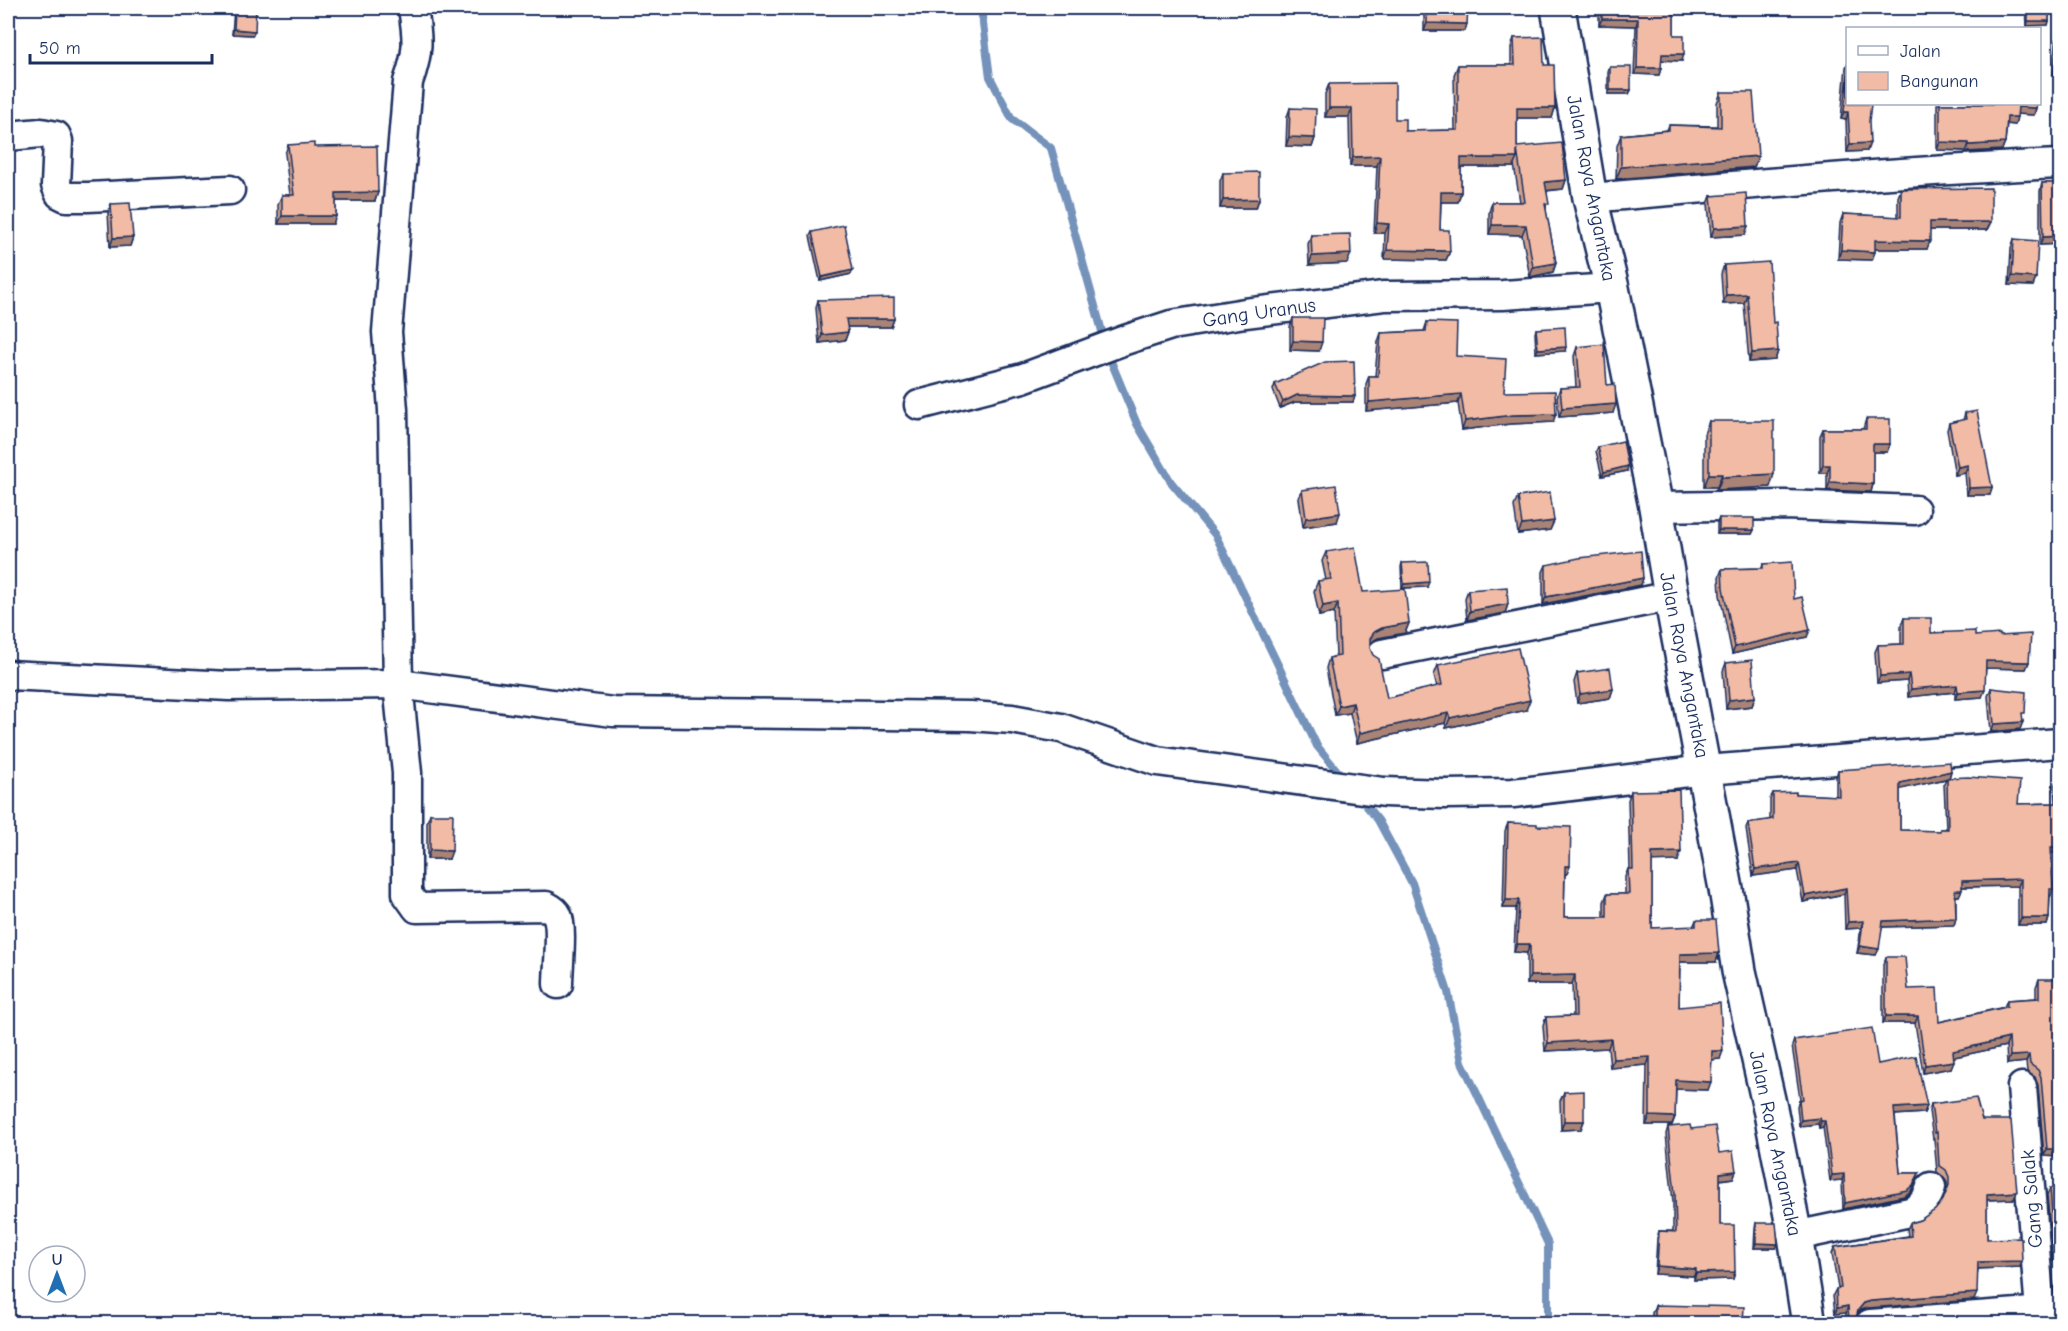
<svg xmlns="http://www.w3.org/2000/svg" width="2068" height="1331" font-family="'Comic Neue',sans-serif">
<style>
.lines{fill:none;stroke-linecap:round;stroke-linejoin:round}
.stream{stroke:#7492ba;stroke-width:8}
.street-casing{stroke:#1b2f5e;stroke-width:33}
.secondary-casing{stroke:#1b2f5e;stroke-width:38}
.street{stroke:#fff;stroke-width:28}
.secondary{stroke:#fff;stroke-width:33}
.wall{fill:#cfa18e;stroke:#1b2f5e;stroke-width:1.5;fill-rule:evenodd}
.shaded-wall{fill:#a98374;stroke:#1b2f5e;stroke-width:1.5}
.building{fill:#f1bba5;stroke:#1b2f5e;stroke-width:1.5}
.labels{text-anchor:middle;stroke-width:4.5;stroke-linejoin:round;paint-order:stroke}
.street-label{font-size:20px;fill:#1b2f5e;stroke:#fff}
</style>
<rect width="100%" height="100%" fill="#fff"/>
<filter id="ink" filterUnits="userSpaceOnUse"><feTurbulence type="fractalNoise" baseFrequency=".0167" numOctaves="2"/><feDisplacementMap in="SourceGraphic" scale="12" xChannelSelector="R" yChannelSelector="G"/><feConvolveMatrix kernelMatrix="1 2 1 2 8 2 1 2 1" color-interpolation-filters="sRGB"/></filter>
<g filter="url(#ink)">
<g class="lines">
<g class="stream">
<path d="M981 8 990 77 1012 119 1051 148 1105 342"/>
<path d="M1108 354 1137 424 1171 482 1216 536 1317 746 1344 779"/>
<path d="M1359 797 1378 820 1412 883 1448 992 1462 1062 1548 1244V1324"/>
</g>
<g class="street-casing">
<g id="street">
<path d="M413 8C418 39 419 52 408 82L387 332 393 410 398 684 407 773V894L417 908 546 906C550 908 555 910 557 915 563 927 558 968 558 984"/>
<path d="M8 136 41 133 56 136 58 141 56 185 60 194 66 197H88L230 190"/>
<path d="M1590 198C1747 184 1903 171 2060 164"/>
<path d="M919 405 1023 378 1125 340 1171 325 1245 313 1384 296 1503 295 1612 288"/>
<path d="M1656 507 1785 505 1915 510"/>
<path d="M1382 654 1671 596"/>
<path d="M8 675 229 686 398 684 613 712 970 716 1012 719 1061 728 1157 761 1384 792 1445 794 1513 793 1705 770 2060 743"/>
<path d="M2022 1087 2040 1311"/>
<path d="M1795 1236 1910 1212C1922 1206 1927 1200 1931 1187"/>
<path d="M1870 1324 2060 1310"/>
</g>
</g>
<g class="secondary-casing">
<path id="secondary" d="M1558 8 1590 198 1612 288 1656 507 1671 596 1726 889 1739 971 1771 1113 1795 1236 1809 1324"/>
</g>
<use href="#street" class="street"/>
<use href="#secondary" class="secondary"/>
</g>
<g class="wall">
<path d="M234 8H256L253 35 232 34Z"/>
<path d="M1424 8H1468L1465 31H1424Z"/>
<path d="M1599 8H1674V35L1682 61 1661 60V68L1659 75 1634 74 1636 26 1599 25Z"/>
<path d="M2026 8H2049V21L2048 25 2027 26Z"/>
<path d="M2061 12V75L2053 74 2059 16Z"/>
<path d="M1514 38 1544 65 1555 108 1552 118H1517V147L1566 180 1563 189 1547 191 1546 211 1556 263 1553 272 1530 277 1522 235 1489 234V212L1492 202H1520L1514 165 1513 167H1461V192L1458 202H1441L1440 230 1450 251 1446 260 1384 259 1385 233H1374L1377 166H1350L1349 117H1325V94L1329 84 1395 119 1405 131 1455 130 1454 75 1458 65H1511V47Z"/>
<path d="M1848 63V104L1867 151 1847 152 1846 120 1841 119 1846 67Z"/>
<path d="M1610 67 1631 90 1629 94H1608V71Z"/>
<path d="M1721 92 1758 156 1754 167 1616 179 1617 146 1621 135 1667 130 1669 125 1717 126V103Z"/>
<path d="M1937 104H2037L2036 108 2034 115 2017 114 2015 125 2007 124 2005 143 2002 150 1966 152 1967 151 1937 150Z"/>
<path d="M1290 108 1315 138 1312 147 1286 146 1287 117Z"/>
<path d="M288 145 314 147 378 192 375 201H336V216L333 224H278V204L282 195H290L285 154Z"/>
<path d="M1223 173 1259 199 1256 208H1220V181Z"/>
<path d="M2061 175V244L2040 245V191L2042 183H2059Z"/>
<path d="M1901 189 1987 230H1930L1927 249H1875L1872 260 1838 259 1840 223 1843 214 1898 217V197Z"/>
<path d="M1711 196 1745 235 1711 237 1708 204Z"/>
<path d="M111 204 133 237 130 246 110 247 108 213Z"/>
<path d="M812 232 851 274 820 281 810 236Z"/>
<path d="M1311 235 1347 263 1309 265 1308 244Z"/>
<path d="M2014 239 2036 278 2033 286 2009 285 2011 248Z"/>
<path d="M1724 265 1773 323 1778 351 1775 360 1749 362 1744 303 1723 304 1721 274Z"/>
<path d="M818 300 894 319 891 327H847L848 332 845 340 819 343 816 308Z"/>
<path d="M1293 318 1319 351 1290 350V327Z"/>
<path d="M1427 322 1456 356 1504 392 1553 422 1510 424 1462 430 1458 403 1366 411V384L1369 376H1375L1378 342 1381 333 1424 331Z"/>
<path d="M1536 329 1565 351 1536 353 1535 333Z"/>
<path d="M1577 347 1607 385 1613 413 1559 417 1557 397 1560 388 1576 387 1574 356Z"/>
<path d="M1275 384 1355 396 1353 402H1295L1280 408 1273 390Z"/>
<path d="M1965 413 1992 487 1990 495H1967L1965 473 1955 475 1947 430 1949 423 1963 420Z"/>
<path d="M1866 419 1890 444 1887 452H1873V484L1871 492 1827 490V473H1820V436L1823 429H1863Z"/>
<path d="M1709 421 1770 487 1717 490V487H1704V434Z"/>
<path d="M1598 447 1627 471 1602 476 1596 451Z"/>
<path d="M1302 490 1337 522 1303 527 1299 498Z"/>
<path d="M1518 497 1554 521 1550 530 1518 534 1514 506Z"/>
<path d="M1719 518 1754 530 1752 534H1717V523Z"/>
<path d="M1326 552 1363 592 1409 623 1405 633 1378 638 1371 642 1370 644V648L1387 698 1437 687 1434 675 1438 665 1526 710 1446 728 1445 723 1357 743 1350 713 1335 715 1326 668 1329 658 1336 656 1334 613 1319 616 1314 591 1318 581 1326 580 1322 561Z"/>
<path d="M1402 563 1427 587 1402 588 1401 567Z"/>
<path d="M1763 564 1794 599 1807 637 1732 654 1720 595 1719 577 1722 569 1762 568Z"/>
<path d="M1546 565 1643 578 1641 585 1543 604V572Z"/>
<path d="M1468 590 1508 604 1505 613 1467 620 1465 598Z"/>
<path d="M1904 618 1931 633 1975 636H2000L2029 662 2026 669 1986 668 1982 697 1955 699V692L1908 697 1907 681 1877 683 1875 652 1878 645 1901 644V625Z"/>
<path d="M1726 663 1755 697 1752 706 1726 709 1723 671Z"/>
<path d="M1577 673 1613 689 1610 698 1577 703 1574 682Z"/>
<path d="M1991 688 2023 720 2020 729 1991 732 1988 696Z"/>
<path d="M2054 698H2061V723L2053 722V702Z"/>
<path d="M1838 770 1951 771 1949 778 2018 804 2056 803 2055 785 2057 779 2061 778V853H2051L2053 889 2051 896H2050L2049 918 2047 925H2018V886L1962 887 1959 896H1956V918L1954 925 1882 927 1876 955 1857 953 1861 928 1845 929 1844 894 1803 902 1797 870 1753 876 1746 829 1748 823 1770 820V799L1773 793 1836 796V777ZM1946 779 1944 784 1946 829H1940L1939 831 1900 830V789Z"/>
<path d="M1631 791 1678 861H1652V928L1693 927 1696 920 1719 953 1716 962H1680L1679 1007 1720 1059 1712 1060 1708 1090 1676 1089 1675 1117 1672 1125H1646L1647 1065 1610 1068 1608 1048 1545 1051 1543 1026 1546 1017 1573 1016 1572 984H1527V953L1514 952 1516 908H1503L1505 831 1508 823 1537 826 1567 874H1565L1564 917H1604V902L1607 894H1625V877L1628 869H1630L1628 800Z"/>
<path d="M430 814 449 859H427V822Z"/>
<path d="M1886 957 1908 989 1939 1022 2004 1007 2007 1000 2036 998V987L2039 979 2061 1157 2044 1156 2038 1085 2035 1077 2027 1072 2026 1062 2007 1064 2006 1046 1954 1057 1951 1068 1923 1073 1915 1023H1883V965Z"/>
<path d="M1794 1040 1878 1064 1927 1106 1924 1113 1895 1115 1900 1173H1919L1911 1191 1904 1196 1843 1209 1842 1180 1830 1181 1823 1127 1819 1128 1818 1124 1799 1126 1797 1106 1799 1100 1800 1099 1792 1046Z"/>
<path d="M1564 1092 1584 1121 1581 1129 1561 1130 1560 1101Z"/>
<path d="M1931 1104 1982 1120 2014 1199 1987 1200V1239L2022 1261 2020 1267 1978 1269 1974 1300 1868 1308 1861 1310 1857 1315 1856 1319 1858 1323H1846V1313L1835 1314 1833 1295 1836 1289 1838 1288 1832 1254 1835 1247 1908 1236 1907 1229 1910 1223 1920 1220 1935 1210 1943 1200 1947 1191V1183L1944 1177 1937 1172 1934 1139H1933L1929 1111Z"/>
<path d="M1668 1127 1691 1129 1719 1153 1736 1171 1733 1178 1720 1180V1225L1735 1272 1733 1279 1694 1280V1276L1655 1274 1657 1238 1659 1231H1673V1202L1666 1134Z"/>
<path d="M2050 1188H2061V1261H2053L2047 1195Z"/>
<path d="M1756 1223 1776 1248H1754L1755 1227Z"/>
<path d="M1655 1305 1743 1323H1652V1313Z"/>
</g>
<g class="shaded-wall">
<path d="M1602 19H1638L1636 26 1599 25Z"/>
<path d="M2028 21H2049L2048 25 2027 26Z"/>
<path d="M1427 23 1467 24 1465 31H1424Z"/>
<path d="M234 29 255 31 253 35 232 34Z"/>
<path d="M1662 54H1684L1682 61 1659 60Z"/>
<path d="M2056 66H2061V75L2053 74Z"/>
<path d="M1637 68H1661L1659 75 1634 74Z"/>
<path d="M1610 90H1631L1629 94H1608Z"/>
<path d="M2018 107 2036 108 2034 115 2015 114Z"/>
<path d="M1329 108H1352L1349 117H1325Z"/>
<path d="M1517 108H1555L1552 118H1513Z"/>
<path d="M1844 112H1848L1846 120 1841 119Z"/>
<path d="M2007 117H2017L2015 125 2005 124Z"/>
<path d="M1289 137 1315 138 1312 147 1286 146Z"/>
<path d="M1940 142 1969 143 1967 151 1937 150Z"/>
<path d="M1870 143 1867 151 1847 152 1850 144Z"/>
<path d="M2005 143 2002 150 1966 152 1969 145Z"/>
<path d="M1380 156 1377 166H1350L1353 157Z"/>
<path d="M1758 156 1754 167 1616 179 1621 167Z"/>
<path d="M1461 158H1517L1513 167H1458Z"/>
<path d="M1566 180 1563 189 1542 191 1545 182Z"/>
<path d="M378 192 375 201H333L336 193Z"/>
<path d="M1441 192H1461L1458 202H1438Z"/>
<path d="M1259 199 1256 208H1220L1223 200Z"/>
<path d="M282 216H336L333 224H278Z"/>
<path d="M1930 222H1991L1987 230H1927Z"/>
<path d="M1377 223 1389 224 1385 233H1374Z"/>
<path d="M1492 225H1526L1522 235 1489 234Z"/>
<path d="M1748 226 1745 235 1711 237 1714 228Z"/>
<path d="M2061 236V244L2040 245 2043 237Z"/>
<path d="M133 237 130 246 110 247 113 238Z"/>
<path d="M1875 240 1930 241 1927 249H1872Z"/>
<path d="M1387 250 1450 251 1446 260 1384 259Z"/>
<path d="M1841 250 1875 252 1872 260 1838 259Z"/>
<path d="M1351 254 1347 263 1309 265 1312 256Z"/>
<path d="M1556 263 1553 272 1530 277 1533 267Z"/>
<path d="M853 270 851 274 820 281 822 277Z"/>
<path d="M2012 276 2036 278 2033 286 2009 285Z"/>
<path d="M1747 294 1744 303 1723 304 1726 295Z"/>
<path d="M846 319H894L891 327H843Z"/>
<path d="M848 332 845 340 819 343 822 335Z"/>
<path d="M1293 341 1322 342 1319 351 1290 350Z"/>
<path d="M1566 347 1565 351 1536 353 1538 349Z"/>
<path d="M1778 351 1775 360 1749 362 1752 353Z"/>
<path d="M1461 394 1458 403 1366 411 1369 402Z"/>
<path d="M1297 395 1355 396 1353 402H1295L1280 408 1283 402Z"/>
<path d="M1616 404 1613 413 1559 417 1562 408Z"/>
<path d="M1556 414 1553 422 1510 424 1462 430 1465 421 1513 415Z"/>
<path d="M1873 444H1890L1887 452H1871Z"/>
<path d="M1823 465H1830L1827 473H1820Z"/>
<path d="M1968 465 1965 473 1955 475 1958 467Z"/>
<path d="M1628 466 1627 471 1602 476 1604 472Z"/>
<path d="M1709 474H1722L1717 487H1704Z"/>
<path d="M1774 474 1770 487 1717 490 1722 477Z"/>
<path d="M1830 482 1873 484 1871 492 1827 490Z"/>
<path d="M1992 487 1990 495H1967L1969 488Z"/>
<path d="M1340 513 1337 522 1303 527 1306 518Z"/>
<path d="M1554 521 1550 530 1518 534 1522 525Z"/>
<path d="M1719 530H1754L1752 534H1717Z"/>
<path d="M1643 578 1641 585 1543 604 1546 597Z"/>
<path d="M1429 582 1427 587 1402 588 1404 584Z"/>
<path d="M1338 603 1334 613 1319 616 1323 606Z"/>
<path d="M1508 604 1505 613 1467 620 1470 611Z"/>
<path d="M1409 623 1405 633 1378 638 1371 642 1366 649 1370 639 1374 632 1382 628Z"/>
<path d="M1810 630 1807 637 1732 654 1735 647Z"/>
<path d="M1986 661 2029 662 2026 669 1984 668Z"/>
<path d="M1909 674 1907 681 1877 683 1880 676Z"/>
<path d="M1957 685 1955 692 1908 697 1911 689Z"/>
<path d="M1613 689 1610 698 1577 703 1580 694Z"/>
<path d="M1985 690 1982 697 1955 699 1958 692Z"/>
<path d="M1755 697 1752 706 1726 709 1729 700Z"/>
<path d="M1530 700 1526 710 1446 728 1450 718Z"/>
<path d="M1353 703 1350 713 1335 715 1339 706Z"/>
<path d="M1448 713 1445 723 1357 743 1360 733Z"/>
<path d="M2055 718H2061V723L2053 722Z"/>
<path d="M2023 722 2020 729 1991 732 1994 724Z"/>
<path d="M1951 771 1949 778 1897 790 1900 783Z"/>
<path d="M2051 847H2061V853H2049Z"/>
<path d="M430 850 452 851 449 859H427Z"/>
<path d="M1681 852 1678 861 1649 862 1652 853Z"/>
<path d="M1799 863 1797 870 1753 876 1755 869Z"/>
<path d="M1565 866H1570L1567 874H1562Z"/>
<path d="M2021 879 2018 886 1960 887 1962 881Z"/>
<path d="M1846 888 1844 894 1803 902 1805 896Z"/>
<path d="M1955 890H1962L1959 896H1953Z"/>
<path d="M1506 900H1519L1516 908H1503Z"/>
<path d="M1956 918 1954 925 1881 927 1883 921Z"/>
<path d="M2021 918H2049L2047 925H2018Z"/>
<path d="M1863 921 1861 928 1845 929 1848 922Z"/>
<path d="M1517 944H1530L1527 953 1514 952Z"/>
<path d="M1860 946 1879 949 1876 955 1857 953Z"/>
<path d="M1719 953 1716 962H1677L1680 954Z"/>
<path d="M1575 975 1572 984H1527L1530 976Z"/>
<path d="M1886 1016H1918L1915 1023H1883Z"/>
<path d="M2009 1038 2006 1046 1950 1058 1953 1051Z"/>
<path d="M1611 1039 1608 1048 1545 1051 1548 1043Z"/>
<path d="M1712 1051H1723L1720 1059 1709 1060Z"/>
<path d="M2029 1055 2026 1062 2007 1064 2010 1056Z"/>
<path d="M1650 1057 1647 1065 1610 1068 1613 1059Z"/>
<path d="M1954 1061 1951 1068 1923 1073 1925 1065Z"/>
<path d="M1676 1080 1711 1082 1708 1090 1673 1089Z"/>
<path d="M1927 1106 1924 1113 1892 1115 1894 1108Z"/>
<path d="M1650 1116 1675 1117 1672 1125H1646Z"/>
<path d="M1820 1118 1818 1124 1799 1126 1801 1120Z"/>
<path d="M1564 1121H1584L1581 1129 1561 1130Z"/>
<path d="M1821 1121H1825L1823 1127 1819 1128Z"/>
<path d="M2047 1149H2061V1157L2044 1156Z"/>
<path d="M1736 1171 1733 1178 1717 1180 1720 1173Z"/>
<path d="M1919 1173 1911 1191 1904 1196 1843 1209 1845 1203Z"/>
<path d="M1844 1174 1842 1180 1830 1181 1832 1175Z"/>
<path d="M2017 1192 2014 1199 1984 1200 1987 1194Z"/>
<path d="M1756 1243 1778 1244 1776 1248H1754Z"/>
<path d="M2055 1253H2061V1261H2053Z"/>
<path d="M2022 1261 2020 1267 1975 1269 1978 1262Z"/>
<path d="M1657 1266 1696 1269 1694 1276 1655 1274Z"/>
<path d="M1735 1272 1733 1279 1694 1280 1696 1273Z"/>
<path d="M1977 1293 1974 1300 1868 1308 1861 1310 1855 1316 1858 1310 1864 1303 1871 1301Z"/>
<path d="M1848 1306 1846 1313 1835 1314 1837 1308Z"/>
</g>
<g class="building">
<path d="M235 8H256L255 31 234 29Z"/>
<path d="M1427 8H1468L1467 24 1427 23Z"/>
<path d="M1602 8H1674V35H1684V54H1662L1661 68H1637L1638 19H1602Z"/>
<rect x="2028" y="8" width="21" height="13"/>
<path d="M2061 23V66H2056Z"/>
<path d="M1543 37 1544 65H1554L1555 108H1517V147L1562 143 1566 180 1545 182 1549 204H1545L1556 263 1533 267 1526 225H1492V202H1525L1517 149V158H1461V192H1441L1440 230H1449L1450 251 1387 250 1389 224 1377 223 1380 156 1353 157 1352 108H1329V84L1395 83V119H1405V131L1458 130V65H1515L1514 38Z"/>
<rect x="1610" y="67" width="21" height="23"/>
<path d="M1848 74V104H1871L1869 121 1870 143 1850 144 1848 112H1844Z"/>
<path d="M1721 92H1753L1758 156 1621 167V135L1669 130V125L1721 127Z"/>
<path d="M1940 104H2037L2036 108 2018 107 2017 117H2007L2005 143 1969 145V143L1940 142Z"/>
<path d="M1290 108 1316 109 1315 138 1289 137Z"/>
<path d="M314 143V147L377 146 378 192 336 193V216H282V195H294L288 145Z"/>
<path d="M1259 172V199L1223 200V173Z"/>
<path d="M2042 183H2061V236L2043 237Z"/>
<path d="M1991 188V222H1930V241L1875 240V252L1841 250 1843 214 1901 217V189Z"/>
<path d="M1746 193 1748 226 1714 228 1711 196Z"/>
<path d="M130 203 133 237 113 238 111 204Z"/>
<path d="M844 225 853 270 822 277 812 232Z"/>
<path d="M1350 234 1351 254 1312 256 1311 235Z"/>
<path d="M2014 239 2038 241 2036 278 2012 276Z"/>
<path d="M1769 262 1773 323 1776 322 1778 351 1752 353 1747 294 1726 295 1724 265Z"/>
<path d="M894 298V319H846L848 332 822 335 818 300Z"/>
<path d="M1293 318H1323L1322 342 1293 341Z"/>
<path d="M1427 322 1457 323 1456 356 1506 359 1504 392 1555 391 1556 414 1513 415 1465 421 1461 394 1369 402V376H1378L1381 333 1426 331Z"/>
<path d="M1565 327 1566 347 1538 349 1536 329Z"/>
<path d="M1604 344 1607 385 1615 384 1616 404 1562 408 1560 388 1580 387 1577 347Z"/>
<path d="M1354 361 1355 396 1297 395 1283 402 1275 384 1325 362Z"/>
<path d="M1977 411 1992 487 1969 488 1968 465 1958 467 1949 423 1966 419 1965 413Z"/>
<path d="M1866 419H1890V444H1873V484L1830 482V465H1823V429H1866Z"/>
<path d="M1709 421H1774V474L1722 477V474H1709Z"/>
<path d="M1623 441 1628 466 1604 472 1598 447Z"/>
<path d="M1336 485 1340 513 1306 518 1302 490Z"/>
<path d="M1550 492 1554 521 1522 525 1518 497Z"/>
<rect x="1719" y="518" width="35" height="12"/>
<path d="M1355 547 1363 592 1405 589 1409 623 1382 628 1374 632 1370 639V648L1373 655 1379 659 1387 698 1442 685 1438 665 1518 648 1530 700 1450 718 1448 713 1360 733 1353 703 1339 706 1329 658 1340 656 1338 603 1323 606 1318 581 1331 579 1326 552Z"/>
<path d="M1641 551 1643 578 1546 597V565L1579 558Z"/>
<path d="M1428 562 1429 582 1404 584 1402 563Z"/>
<path d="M1792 562 1794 599 1802 597 1810 630 1735 647 1723 588 1722 569 1763 568V564Z"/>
<path d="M1507 587 1508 604 1470 611 1468 590Z"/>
<path d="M1904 618H1931V633L1975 631V636L2000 634V636L2031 634 2029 662 1986 661 1985 690 1958 692 1957 685 1911 689 1909 674 1880 676 1878 645 1904 644Z"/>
<path d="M1752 660 1755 697 1729 700 1726 663Z"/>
<path d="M1610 668 1613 689 1580 694 1577 673Z"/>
<path d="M1991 688 2026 692 2025 713H2022L2023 722 1994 724Z"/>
<path d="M2054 698H2061V718H2055Z"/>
<path d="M1950 762 1951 771 1900 783V830L1940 831V829H1948L1947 778 1968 777 2020 781 2018 804 2058 803 2057 779 2061 778V847H2051L2053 889H2050L2049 918H2021V879L1962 881V890H1955L1956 918 1883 921 1879 949 1860 946 1863 921 1848 922 1846 888 1805 896 1799 863 1755 869 1748 823 1773 819V793L1796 792V794L1839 796 1838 770Z"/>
<path d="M1679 790 1681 852 1652 853V928L1696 926V920H1716L1719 953 1680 954 1679 1007 1720 1003 1723 1051H1712L1711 1082 1676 1080 1675 1117 1650 1116V1057L1613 1059 1611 1039 1548 1043 1546 1017 1576 1016 1575 975 1530 976V944H1517L1519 900H1506L1508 823 1537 824V826L1571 827 1570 866H1565L1564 917H1607V894H1629L1628 869H1633L1631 791Z"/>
<path d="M430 814H453L452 851 430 850Z"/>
<path d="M1886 957H1905L1908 989 1937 988 1939 1022 2007 1007V1000L2039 998V979H2061V1149H2047L2041 1077 2038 1070 2030 1064 2029 1055 2010 1056 2009 1038 1953 1051 1954 1061 1925 1065 1918 1016H1886Z"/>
<path d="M1872 1028 1878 1064 1916 1056 1927 1106 1894 1108 1900 1173H1919L1913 1185 1907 1190 1845 1203 1844 1174 1832 1175 1825 1121H1821L1820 1118 1801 1120 1799 1100 1803 1099 1794 1040Z"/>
<path d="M1584 1091V1121H1564V1092Z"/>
<path d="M1976 1098 1982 1120H2011L2017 1192 1987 1194V1239L2021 1238 2022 1261 1978 1262 1977 1293 1871 1301 1864 1303 1858 1310 1856 1319 1858 1323H1849L1848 1306 1837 1308 1836 1289 1841 1288 1835 1247 1911 1236 1910 1223 1920 1220 1935 1210 1943 1200 1949 1185V1177L1946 1170 1939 1165 1937 1132 1935 1133 1931 1104Z"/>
<path d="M1690 1125 1691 1129 1715 1126 1719 1153 1733 1151 1736 1171 1720 1173V1225H1734L1735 1272 1696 1273V1269L1657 1266 1659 1231 1676 1232 1675 1194 1668 1127Z"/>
<path d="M2050 1188H2061V1253H2055Z"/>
<path d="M1756 1223H1776L1778 1244 1756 1243Z"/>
<path d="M1655 1305 1744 1307 1743 1323H1655Z"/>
</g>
</g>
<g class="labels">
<g class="street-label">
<text transform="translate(1592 188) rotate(79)" y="7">Jalan Raya Angantaka</text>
<text transform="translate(1259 312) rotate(-8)" y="7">Gang Uranus</text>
<text transform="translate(1685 665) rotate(79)" y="7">Jalan Raya Angantaka</text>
<text transform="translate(1776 1143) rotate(78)" y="7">Jalan Raya Angantaka</text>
<text transform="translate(2031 1199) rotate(-95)" y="7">Gang Salak</text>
</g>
</g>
<rect width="2068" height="1331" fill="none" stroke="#fff" stroke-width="30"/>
<rect x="15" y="15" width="2038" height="1301" fill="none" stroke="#1b2f5e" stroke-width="2" filter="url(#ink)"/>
<rect x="1846" y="27" width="195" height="78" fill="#ffffff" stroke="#a4acbf" stroke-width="1.5"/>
<rect x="1858" y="46" width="30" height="9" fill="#ffffff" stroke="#a4acbf" stroke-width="1.5"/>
<text x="1900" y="57" font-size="18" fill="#1b2f5e">Jalan</text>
<rect x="1858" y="72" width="30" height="18" fill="#f1bba5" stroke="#a4acbf" stroke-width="1.5"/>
<text x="1900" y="87" font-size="18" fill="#1b2f5e">Bangunan</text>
<g transform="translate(57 1274)"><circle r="28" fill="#ffffff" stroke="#a4acbf" stroke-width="1.5"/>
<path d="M0-4.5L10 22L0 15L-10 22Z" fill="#1f6fb2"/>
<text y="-9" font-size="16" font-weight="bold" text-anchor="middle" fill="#1b2f5e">U</text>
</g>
<path d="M30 54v9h182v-9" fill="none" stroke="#1b2f5e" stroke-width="3"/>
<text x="39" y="54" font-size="18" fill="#1b2f5e" stroke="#ffffff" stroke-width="4.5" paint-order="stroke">50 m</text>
</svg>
